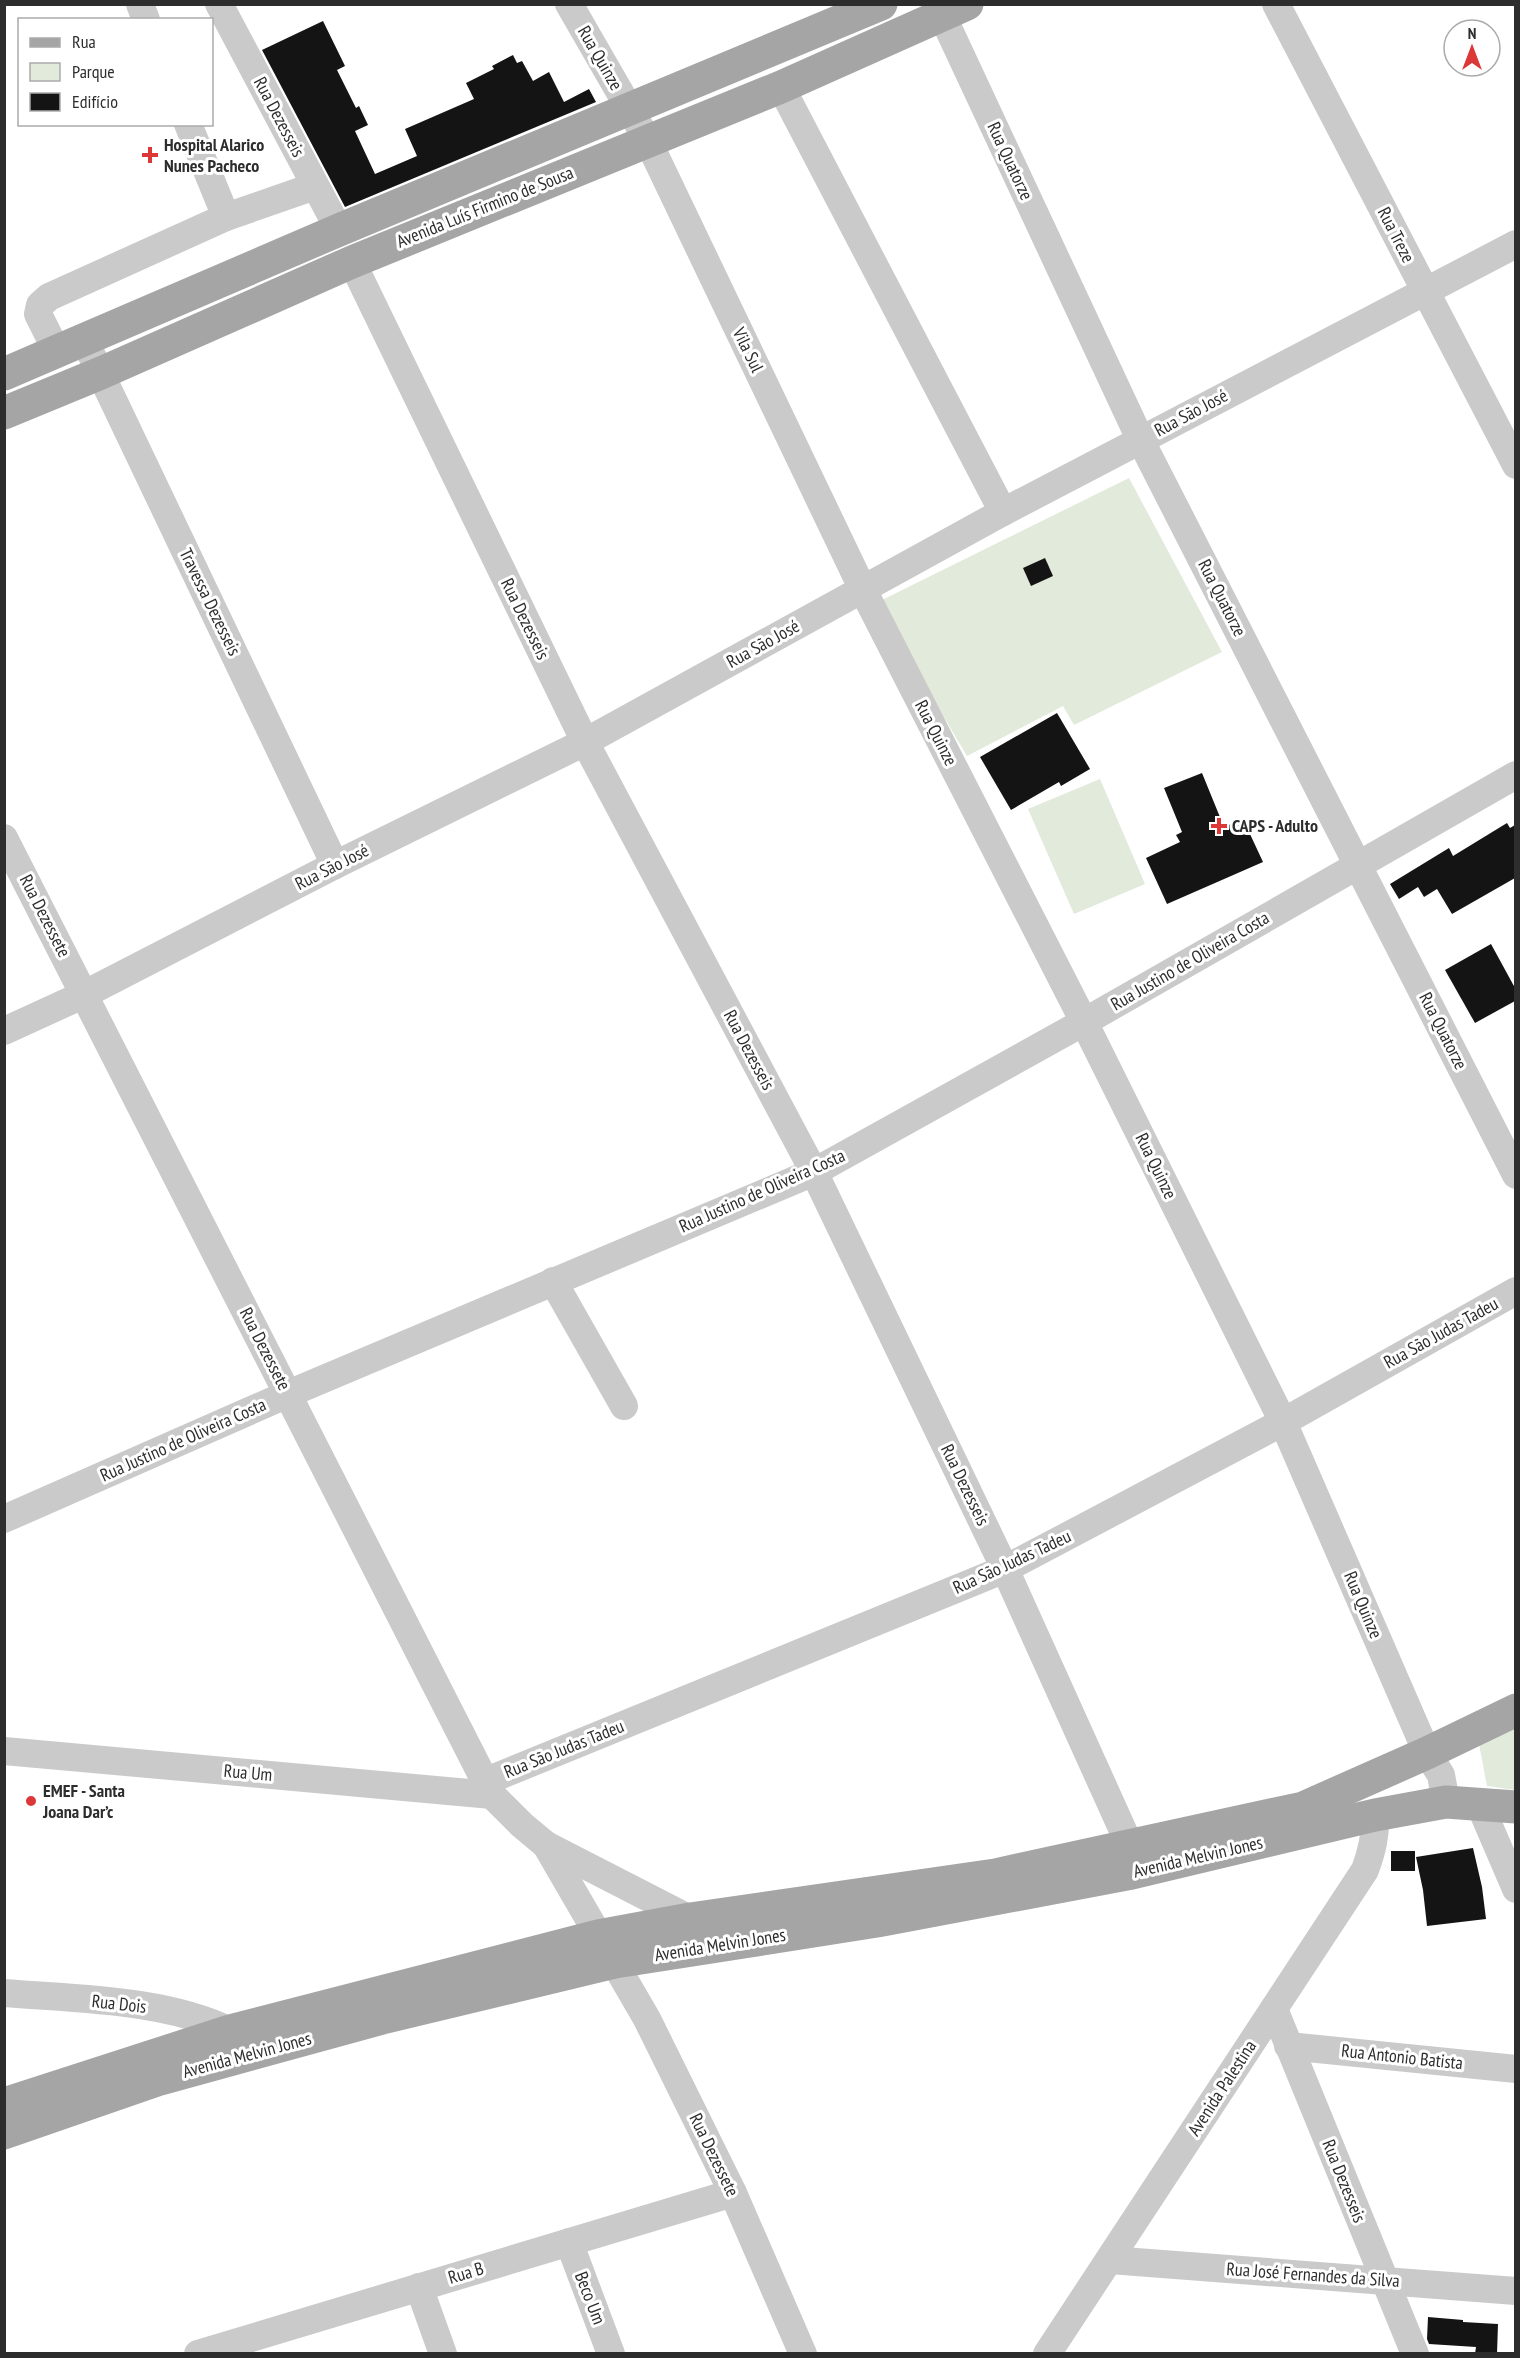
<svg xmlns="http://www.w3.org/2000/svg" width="1520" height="2358" font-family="'PT Sans Narrow',sans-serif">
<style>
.green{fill:#e2eadb}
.building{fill:#141414}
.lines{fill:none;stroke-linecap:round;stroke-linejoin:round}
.minor{stroke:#cacaca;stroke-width:28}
.major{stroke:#a5a5a5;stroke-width:33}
.poi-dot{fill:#dc3837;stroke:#fff;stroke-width:2}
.labels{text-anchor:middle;stroke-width:6;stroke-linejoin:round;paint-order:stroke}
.street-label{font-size:18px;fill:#2d2d2d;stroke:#fff}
.poi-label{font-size:18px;font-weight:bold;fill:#2d2d2d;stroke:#fff;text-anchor:start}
</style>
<rect width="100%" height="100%" fill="#fff"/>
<g class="green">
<path d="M1129 478 1222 652 1074 725 1063 706 967 756 876 603Z"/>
<path d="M1100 779 1145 884 1074 914 1028 809Z"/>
<path d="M1515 1727V1790L1487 1786 1479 1744Z"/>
</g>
<g class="building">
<path d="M323 21 345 66 337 70 356 108 359 106 368 125 355 131 375 174 417 156 405 129 474 99 466 83 494 69 492 66 513 55 517 63 522 61 533 81 549 72 564 102 589 89 596 102 345 207 262 50Z"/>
<path d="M1045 558 1053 576 1031 586 1023 568Z"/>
<path d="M1057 713 1090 769 1061 786 1059 782 1011 810 980 757Z"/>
<path d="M1202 773 1224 827 1243 819 1263 862 1167 904 1146 858 1180 842 1176 835 1182 832 1164 788Z"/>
<path d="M1507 823 1510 828 1515 825V878L1452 914 1437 889 1424 897 1418 887 1399 899 1390 884 1449 848 1453 856Z"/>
<path d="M1491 944 1515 988V1001L1475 1023 1445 970Z"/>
<path d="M1473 1848 1482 1887 1486 1919 1427 1926 1423 1890 1416 1857Z"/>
<rect x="1391" y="1851" width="24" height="20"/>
<path d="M1428 2317 1463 2320V2322L1498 2324 1497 2354H1475L1476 2347 1429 2344 1427 2339Z"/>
</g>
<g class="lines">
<g class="minor">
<path d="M140 4 146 20"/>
<path d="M219 4 339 230"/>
<path d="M569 4 648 141 863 590 1084 1022 1283 1422 1427 1753 1441 1775 1446 1802"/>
<path d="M1276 4 1516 465"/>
<path d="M942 15 1140 439 1516 1175"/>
<path d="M781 87 1003 512"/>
<path d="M188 124 226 217 315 186"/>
<path d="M352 262 585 742 814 1172 1005 1569 1130 1846"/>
<path d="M84 339 335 865"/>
<path d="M57 352 38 314 40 305 49 297 226 217"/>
<path d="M4 838 492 1795 522 1825 546 1845 690 1919"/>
<path d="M4 1031 85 994 335 865 585 742 1003 512 1516 244"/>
<path d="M553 1281 624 1406"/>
<path d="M4 1519 288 1394 814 1172 1084 1022 1516 775"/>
<path d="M4 1751 492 1795"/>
<path d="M484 1782 1005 1569 1283 1422 1516 1291"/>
<path d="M1479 1803 1516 1889"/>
<path d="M546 1845 647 2019 733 2193 803 2354"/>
<path d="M4 1993C76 1999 166 1999 230 2031"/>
<path d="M1274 2009 1415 2354"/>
<path d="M1288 2046 1516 2069"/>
<path d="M569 2242 611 2354"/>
<path d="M1110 2260 1516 2291"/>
<path d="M419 2287 443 2354"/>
<path d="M198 2354 733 2193"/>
<path d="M1047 2354 1365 1870C1372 1851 1376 1835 1375 1815"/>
</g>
<g class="major">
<path d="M4 374 339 230 881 4"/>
<path d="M4 413 101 373 352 262 781 87 967 4"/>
<path d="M4 2104 230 2031 598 1936 690 1919 995 1875 1303 1808 1427 1753 1516 1710"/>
<path d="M4 2133 160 2079 382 2018 615 1962 877 1921 1132 1873 1375 1815 1446 1802 1516 1807"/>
</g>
</g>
<g class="poi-dot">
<path d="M147 146h6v6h6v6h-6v6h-6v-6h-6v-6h6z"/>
<path d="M1216 817h6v6h6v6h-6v6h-6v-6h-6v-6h6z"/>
<circle cx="31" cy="1801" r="6"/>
</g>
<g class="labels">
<g class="street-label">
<text transform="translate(600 58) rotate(60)" y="6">Rua Quinze</text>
<text transform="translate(279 117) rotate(62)" y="6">Rua Dezesseis</text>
<text transform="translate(1010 161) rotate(65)" y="6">Rua Quatorze</text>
<text transform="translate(485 207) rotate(-22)" y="6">Avenida Luís Firmino de Sousa</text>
<text transform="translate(1396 235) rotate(63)" y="6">Rua Treze</text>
<text transform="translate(748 350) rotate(64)" y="6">Vila Sul</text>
<text transform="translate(1191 413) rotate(-28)" y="6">Rua São José</text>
<text transform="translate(1222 598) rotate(63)" y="6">Rua Quatorze</text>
<text transform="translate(210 602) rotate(64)" y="6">Travessa Dezesseis</text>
<text transform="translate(525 619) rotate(64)" y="6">Rua Dezesseis</text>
<text transform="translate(763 644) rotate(-29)" y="6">Rua São José</text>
<text transform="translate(936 733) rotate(63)" y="6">Rua Quinze</text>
<text transform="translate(332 867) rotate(-27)" y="6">Rua São José</text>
<text transform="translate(45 916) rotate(63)" y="6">Rua Dezessete</text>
<text transform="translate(1190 961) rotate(-30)" y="6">Rua Justino de Oliveira Costa</text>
<text transform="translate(1443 1031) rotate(63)" y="6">Rua Quatorze</text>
<text transform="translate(749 1050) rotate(62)" y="6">Rua Dezesseis</text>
<text transform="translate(1156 1166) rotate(64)" y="6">Rua Quinze</text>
<text transform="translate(762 1191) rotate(-24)" y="6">Rua Justino de Oliveira Costa</text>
<text transform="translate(1441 1333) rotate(-29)" y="6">Rua São Judas Tadeu</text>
<text transform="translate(265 1349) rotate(63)" y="6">Rua Dezessete</text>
<text transform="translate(183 1440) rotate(-24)" y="6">Rua Justino de Oliveira Costa</text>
<text transform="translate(965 1485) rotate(64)" y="6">Rua Dezesseis</text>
<text transform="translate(1012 1562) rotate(-25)" y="6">Rua São Judas Tadeu</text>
<text transform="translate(1363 1605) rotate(67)" y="6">Rua Quinze</text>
<text transform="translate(564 1749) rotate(-22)" y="6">Rua São Judas Tadeu</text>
<text transform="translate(248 1773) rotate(5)" y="6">Rua Um</text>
<text transform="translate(1198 1857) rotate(-13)" y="6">Avenida Melvin Jones</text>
<text transform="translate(720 1945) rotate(-9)" y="6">Avenida Melvin Jones</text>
<text transform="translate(119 2004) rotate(6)" y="6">Rua Dois</text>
<text transform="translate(247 2055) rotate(-15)" y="6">Avenida Melvin Jones</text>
<text transform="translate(1402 2057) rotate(6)" y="6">Rua Antonio Batista</text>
<text transform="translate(1222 2088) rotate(-57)" y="6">Avenida Palestina</text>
<text transform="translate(714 2155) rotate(64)" y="6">Rua Dezessete</text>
<text transform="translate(1344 2181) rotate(68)" y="6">Rua Dezesseis</text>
<text transform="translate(466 2273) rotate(-17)" y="6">Rua B</text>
<text transform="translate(1313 2275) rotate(4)" y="6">Rua José Fernandes da Silva</text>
<text transform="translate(590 2298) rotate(69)" y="6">Beco Um</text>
</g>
<g class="poi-label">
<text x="164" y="151">Hospital Alarico<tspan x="164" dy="21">Nunes Pacheco</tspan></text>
<text x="1232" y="832">CAPS - Adulto</text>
<text x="43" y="1797">EMEF - Santa<tspan x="43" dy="21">Joana Dar’c</tspan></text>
</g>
</g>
<rect width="1520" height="2358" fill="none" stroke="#2d2d2d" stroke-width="12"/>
<rect x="18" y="18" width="195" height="108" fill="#ffffff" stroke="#ababab" stroke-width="1.5"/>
<rect x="30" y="38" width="30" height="9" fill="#a5a5a5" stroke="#ababab" stroke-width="1.5"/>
<text x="72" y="48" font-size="18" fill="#2d2d2d">Rua</text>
<rect x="30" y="63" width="30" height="18" fill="#e2eadb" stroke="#ababab" stroke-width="1.5"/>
<text x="72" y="78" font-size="18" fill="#2d2d2d">Parque</text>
<rect x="30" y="93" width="30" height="18" fill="#141414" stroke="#ababab" stroke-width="1.5"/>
<text x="72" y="108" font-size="18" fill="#2d2d2d">Edifício</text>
<g transform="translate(1472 48)"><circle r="28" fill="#ffffff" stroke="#ababab" stroke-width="1.5"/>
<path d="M0-4.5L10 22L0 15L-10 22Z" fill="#dc3837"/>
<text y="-9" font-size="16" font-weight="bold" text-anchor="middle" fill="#2d2d2d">N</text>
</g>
</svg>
